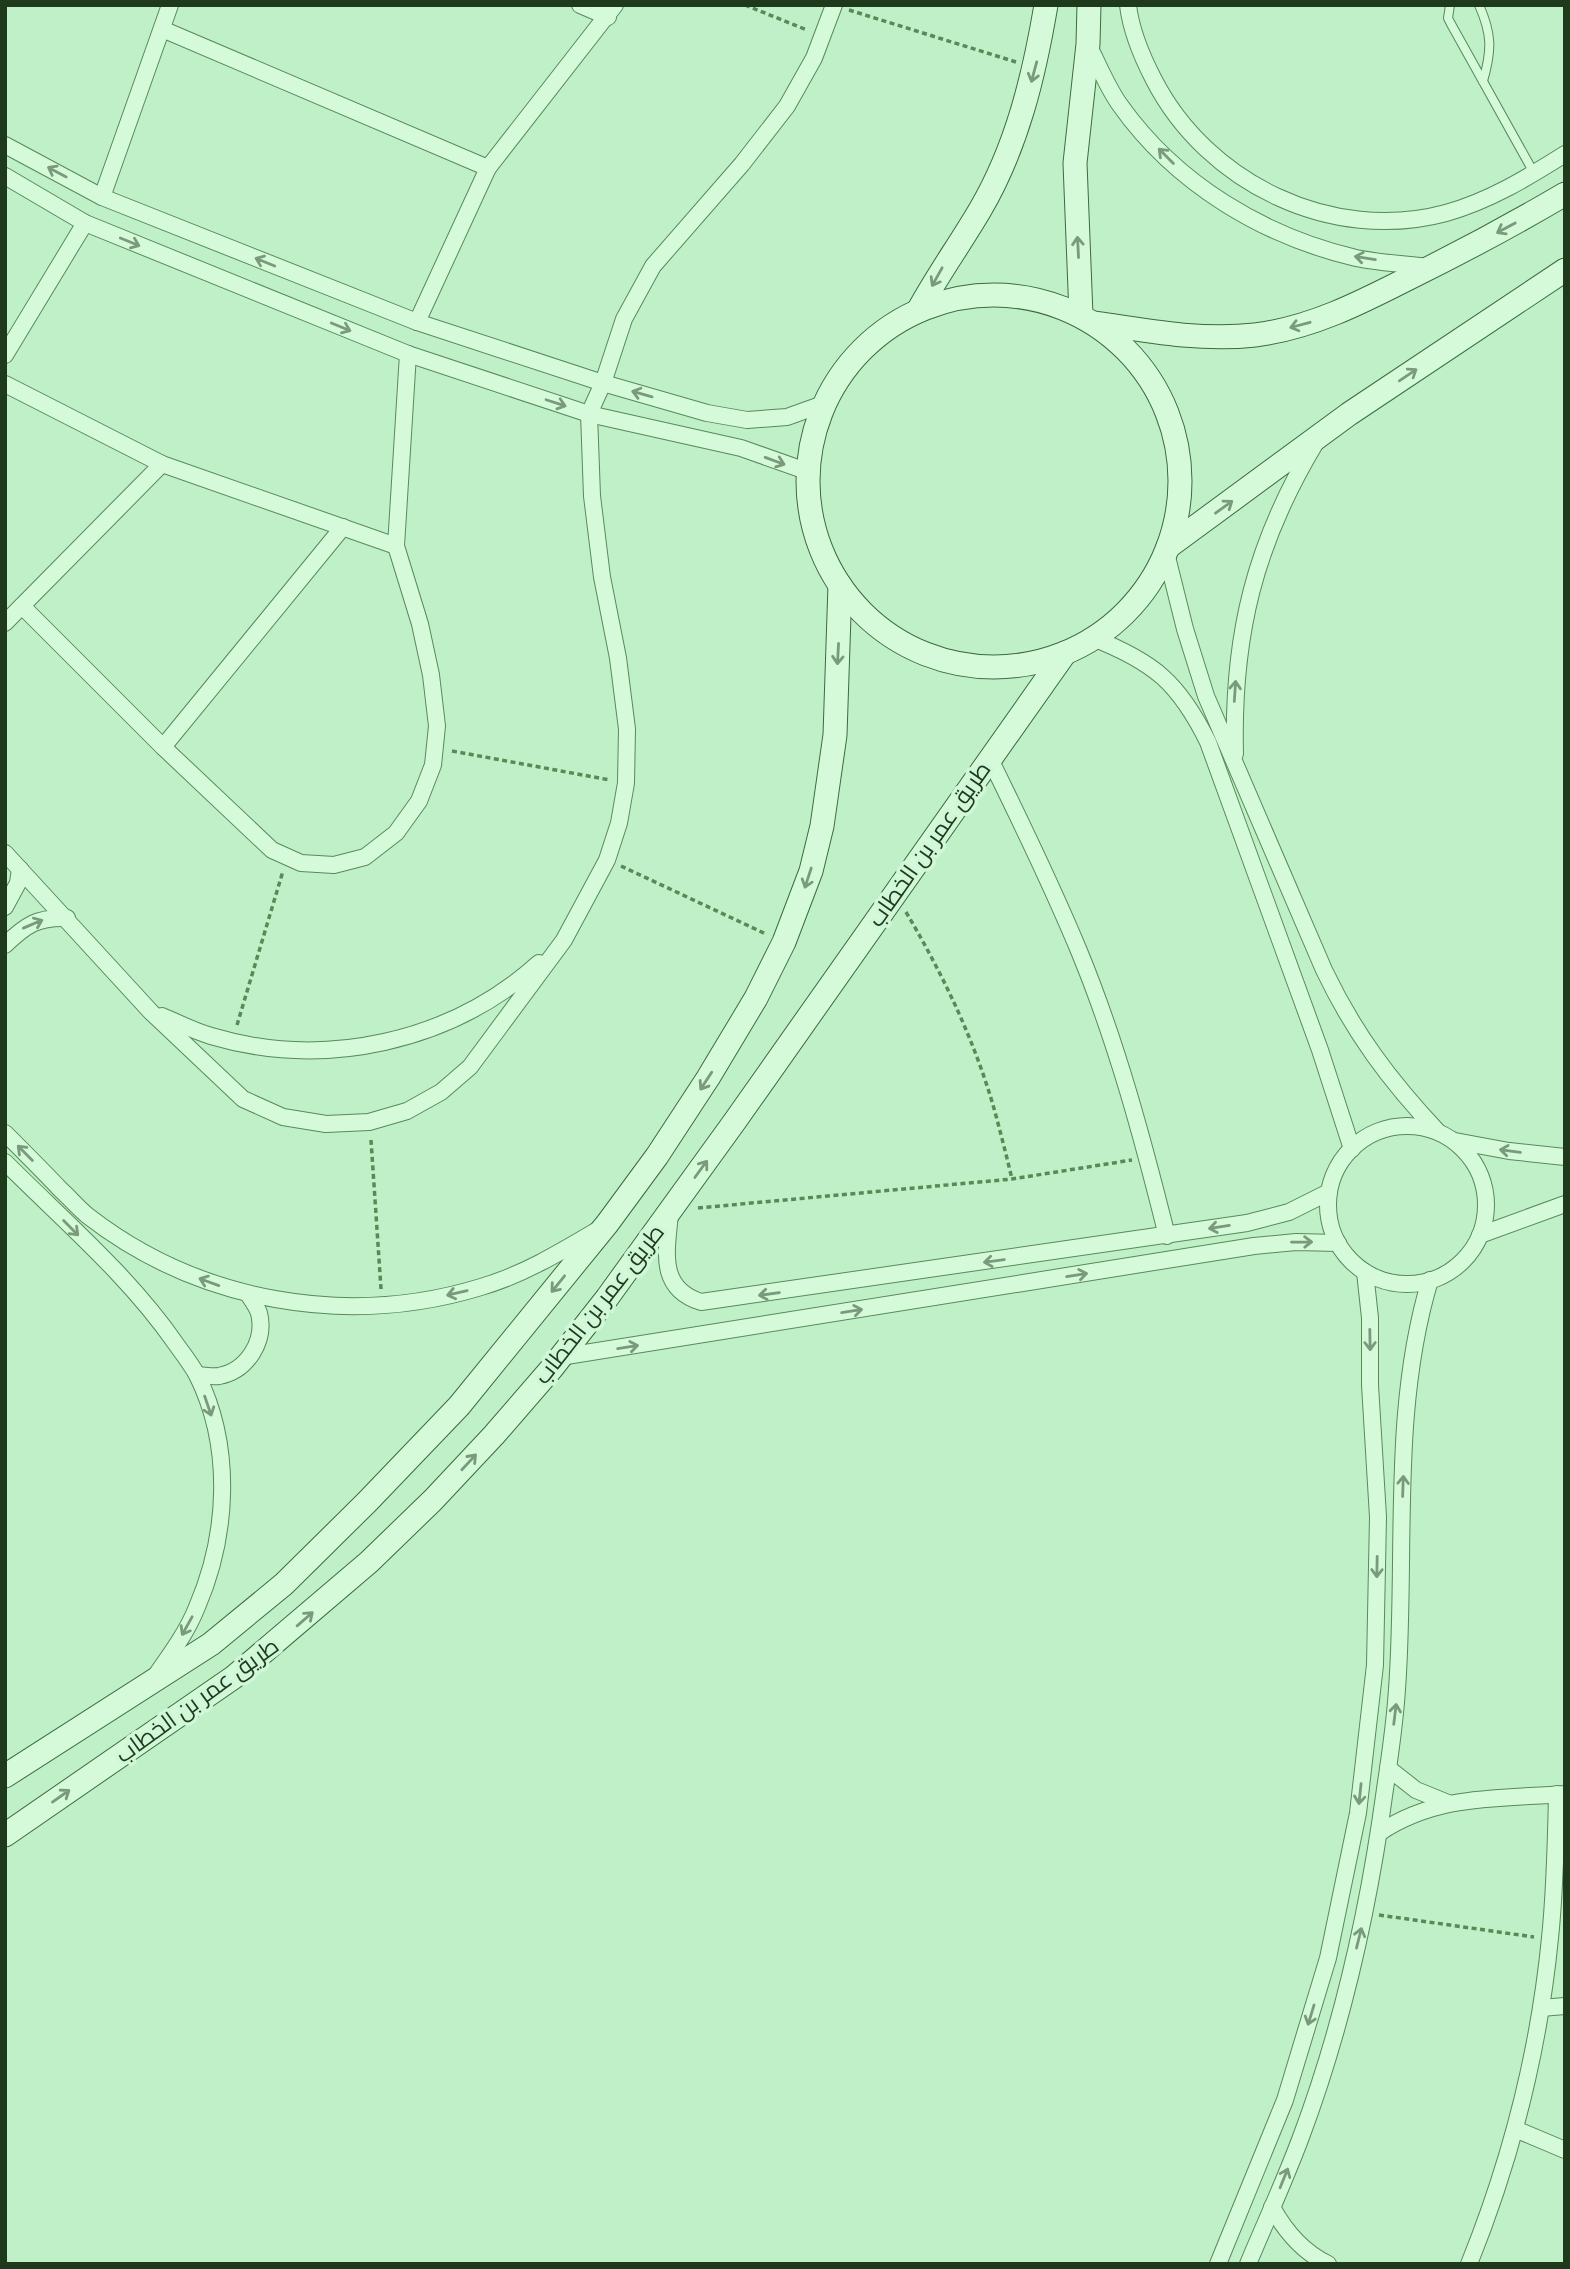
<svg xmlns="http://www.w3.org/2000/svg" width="1570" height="2269" font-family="'Zilla Slab',Cairo,serif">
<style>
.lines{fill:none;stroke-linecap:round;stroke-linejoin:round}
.lane-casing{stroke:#588a57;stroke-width:10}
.street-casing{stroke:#588a57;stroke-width:18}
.secondary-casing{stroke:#3c6b3a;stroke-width:25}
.path{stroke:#588a57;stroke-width:3.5;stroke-dasharray:5 3.5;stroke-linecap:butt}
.lane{stroke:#d4fada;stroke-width:8}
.street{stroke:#d4fada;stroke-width:16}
.secondary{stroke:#d4fada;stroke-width:23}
.oneway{stroke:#799a7b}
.labels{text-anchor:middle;stroke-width:7;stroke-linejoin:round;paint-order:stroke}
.street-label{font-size:23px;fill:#1e391c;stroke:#d0f7d7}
</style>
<rect width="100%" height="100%" fill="#c0f0c8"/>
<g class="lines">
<g class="lane-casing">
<g id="lane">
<path d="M1450 5 1448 18 1451 24 1534 173"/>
<path d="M1479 5C1492 34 1492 50 1483 81"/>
</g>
</g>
<g class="street-casing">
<g id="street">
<path d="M580 5 608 17"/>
<path d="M1128 5C1131 31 1142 57 1154 80 1207 183 1332 244 1446 213 1489 201 1527 178 1565 154"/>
<path d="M162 29 488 168"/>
<path d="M1088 44C1098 64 1107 87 1120 105 1176 184 1263 236 1356 258 1380 263 1406 264 1430 267"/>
<path d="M5 145 102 197 417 322 603 383 707 413 747 420 787 417 826 403"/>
<path d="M5 176 85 223 408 354 589 414 741 448 809 472"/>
<path d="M102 197 170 5"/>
<path d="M417 322 488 168 615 5"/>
<path d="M5 355 85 223"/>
<path d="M5 384 162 464 396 546"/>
<path d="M1166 553 1185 629 1206 696 1324 970C1354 1033 1390 1081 1438 1132"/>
<path d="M22 606 163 747 272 850 301 863 334 865 365 857 396 833 419 801 433 765 437 726 431 675 420 624 396 546 408 354"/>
<path d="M5 623 162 464"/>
<path d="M1093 638C1154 662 1179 683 1208 742L1320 1050 1352 1149"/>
<path d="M163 747 343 527"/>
<path d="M1235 754C1232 635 1255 543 1316 442"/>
<path d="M990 759C1021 822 1052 886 1079 951 1117 1043 1143 1140 1167 1236"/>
<path d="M5 853 151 1012 243 1099 283 1117 326 1124 369 1122 407 1111 441 1092 470 1067 564 940 607 860 619 823 626 783 627 729 618 658 602 577 592 496 589 414 603 383 624 319 653 266 742 164 787 106 814 58 834 5"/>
<path d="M5 907 18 883 20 869"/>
<path d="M5 945C26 925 37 917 67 918"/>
<path d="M162 1016C178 1023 194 1031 211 1036 325 1070 451 1042 539 963"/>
<circle cx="1407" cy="1205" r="79"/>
<path d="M5 1133C24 1152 43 1171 61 1190 70 1198 78 1208 88 1216 199 1302 347 1328 481 1287 522 1275 559 1253 596 1231"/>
<path d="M1455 1141 1509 1151 1565 1157"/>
<path d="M5 1162C64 1221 129 1276 176 1344 183 1354 191 1364 197 1375 233 1447 228 1535 197 1607 187 1632 171 1654 156 1675"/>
<path d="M670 1213C667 1250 657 1288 701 1302L1247 1223 1289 1212 1329 1192"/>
<path d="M1480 1235 1565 1204"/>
<path d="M560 1357 1254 1246 1296 1242 1338 1243"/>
<path d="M197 1375C203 1375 212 1377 219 1376 247 1371 266 1341 259 1313 257 1307 252 1300 248 1294"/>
<path d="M1388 1768 1416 1790 1448 1803"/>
<path d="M1379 1833C1437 1794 1498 1799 1565 1794"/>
<path d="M1541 2008 1565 2006"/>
<path d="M1515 2129 1565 2150"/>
<path d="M1272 2207C1285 2231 1303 2252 1328 2264"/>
<path d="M1218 2264 1285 2100 1328 1958 1358 1813 1375 1665 1378 1517 1370 1385V1318L1365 1272"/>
<path d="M1248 2264C1266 2221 1285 2180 1301 2137 1343 2025 1369 1907 1385 1789 1390 1756 1395 1722 1397 1689 1407 1553 1390 1413 1430 1280"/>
<path d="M1469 2264C1511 2160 1539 2050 1550 1938 1555 1891 1556 1843 1557 1794"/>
</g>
</g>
<g class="secondary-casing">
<g id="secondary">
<circle cx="994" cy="481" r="186"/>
<path d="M918 311C937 276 960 244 980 210 1017 147 1034 76 1046 5"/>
<path d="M1081 315 1075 163 1088 44 1089 5"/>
<path d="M1095 323C1148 331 1201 341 1255 335 1311 328 1360 303 1409 278 1462 252 1514 224 1565 194"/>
<path d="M1168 547 1349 414 1565 270"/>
<path d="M5 1776 211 1644 284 1584 367 1502 459 1406 607 1224 657 1156 708 1078 756 998 784 942 811 871 822 826 835 735 840 585"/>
<path d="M5 1835 234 1677 369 1562 433 1500 494 1435 552 1368 607 1298 735 1121 1065 653"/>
</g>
</g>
<g class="path">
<path d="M745 5 807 30"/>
<path d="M849 10 1016 62"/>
<path d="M452 751 610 780"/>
<path d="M621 866 766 934"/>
<path d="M906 912C942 973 973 1037 993 1105 1000 1130 1006 1154 1012 1179"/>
<path d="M237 1025 283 871"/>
<path d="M371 1140 381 1289"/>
<path d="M698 1208 1012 1179 1132 1160"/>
<path d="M1379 1915 1534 1937"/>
</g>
<use href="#lane" class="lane"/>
<use href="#street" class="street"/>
<use href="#secondary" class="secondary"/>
</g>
<defs><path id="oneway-shaft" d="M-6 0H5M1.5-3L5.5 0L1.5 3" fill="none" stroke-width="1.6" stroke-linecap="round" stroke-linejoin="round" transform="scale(1.75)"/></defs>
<g class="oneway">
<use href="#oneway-shaft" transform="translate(1034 72) rotate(105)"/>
<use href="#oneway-shaft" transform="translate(1166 156) rotate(-135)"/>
<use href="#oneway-shaft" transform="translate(57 172) rotate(-152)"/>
<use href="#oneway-shaft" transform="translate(1506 228) rotate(152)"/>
<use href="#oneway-shaft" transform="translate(130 242) rotate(22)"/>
<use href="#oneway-shaft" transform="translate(1078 247) rotate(-93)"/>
<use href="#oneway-shaft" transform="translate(1365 258) rotate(-171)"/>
<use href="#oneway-shaft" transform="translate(265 262) rotate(-158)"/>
<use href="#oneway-shaft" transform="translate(937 277) rotate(119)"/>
<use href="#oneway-shaft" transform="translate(1300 325) rotate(165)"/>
<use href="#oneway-shaft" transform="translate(341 327) rotate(22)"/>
<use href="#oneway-shaft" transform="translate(1408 375) rotate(-34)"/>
<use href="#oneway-shaft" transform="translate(642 394) rotate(-164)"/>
<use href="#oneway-shaft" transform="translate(556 403) rotate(18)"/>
<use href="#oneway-shaft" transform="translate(775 461) rotate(20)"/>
<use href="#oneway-shaft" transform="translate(1224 507) rotate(-36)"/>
<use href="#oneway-shaft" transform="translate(838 654) rotate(93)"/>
<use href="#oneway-shaft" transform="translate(1235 691) rotate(-86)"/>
<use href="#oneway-shaft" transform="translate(808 878) rotate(108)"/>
<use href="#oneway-shaft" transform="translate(33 924) rotate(-23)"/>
<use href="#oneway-shaft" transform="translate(706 1081) rotate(123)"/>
<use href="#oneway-shaft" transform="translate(1510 1151) rotate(-172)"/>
<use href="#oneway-shaft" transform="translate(25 1153) rotate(-135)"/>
<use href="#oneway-shaft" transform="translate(701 1169) rotate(-54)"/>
<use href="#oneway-shaft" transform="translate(1219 1227) rotate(171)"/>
<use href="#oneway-shaft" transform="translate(71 1228) rotate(45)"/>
<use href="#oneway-shaft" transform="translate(1302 1242) rotate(-1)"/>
<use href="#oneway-shaft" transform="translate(994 1261) rotate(172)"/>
<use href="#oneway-shaft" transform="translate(1077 1275) rotate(-9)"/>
<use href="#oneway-shaft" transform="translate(209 1282) rotate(-160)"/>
<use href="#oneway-shaft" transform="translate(558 1284) rotate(129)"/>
<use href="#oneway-shaft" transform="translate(457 1293) rotate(167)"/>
<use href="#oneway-shaft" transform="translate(769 1294) rotate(172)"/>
<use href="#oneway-shaft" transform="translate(852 1311) rotate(-9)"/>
<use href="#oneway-shaft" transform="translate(1370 1340) rotate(89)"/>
<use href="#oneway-shaft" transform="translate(628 1347) rotate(-9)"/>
<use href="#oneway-shaft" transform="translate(208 1406) rotate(71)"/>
<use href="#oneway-shaft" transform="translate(469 1462) rotate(-47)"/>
<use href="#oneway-shaft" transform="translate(1403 1486) rotate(-88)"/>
<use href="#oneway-shaft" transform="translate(1377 1567) rotate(91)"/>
<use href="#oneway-shaft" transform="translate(305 1619) rotate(-41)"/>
<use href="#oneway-shaft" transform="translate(187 1626) rotate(119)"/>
<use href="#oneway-shaft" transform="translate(1395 1714) rotate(-83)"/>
<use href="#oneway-shaft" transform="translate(1360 1794) rotate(96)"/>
<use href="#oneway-shaft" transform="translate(61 1796) rotate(-35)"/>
<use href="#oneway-shaft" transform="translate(1359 1938) rotate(-76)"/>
<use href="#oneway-shaft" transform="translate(1311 2015) rotate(107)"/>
<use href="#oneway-shaft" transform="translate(1284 2178) rotate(-68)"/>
</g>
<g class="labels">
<g class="street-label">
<text transform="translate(929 844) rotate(-55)" y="8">طريق عمر بن الخطاب</text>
<text transform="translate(599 1304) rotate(-52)" y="8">طريق عمر بن الخطاب</text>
<text transform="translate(197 1700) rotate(-36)" y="8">طريق عمر بن الخطاب</text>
</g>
</g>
<rect width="1570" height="2269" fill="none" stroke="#1e391c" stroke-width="14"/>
</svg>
